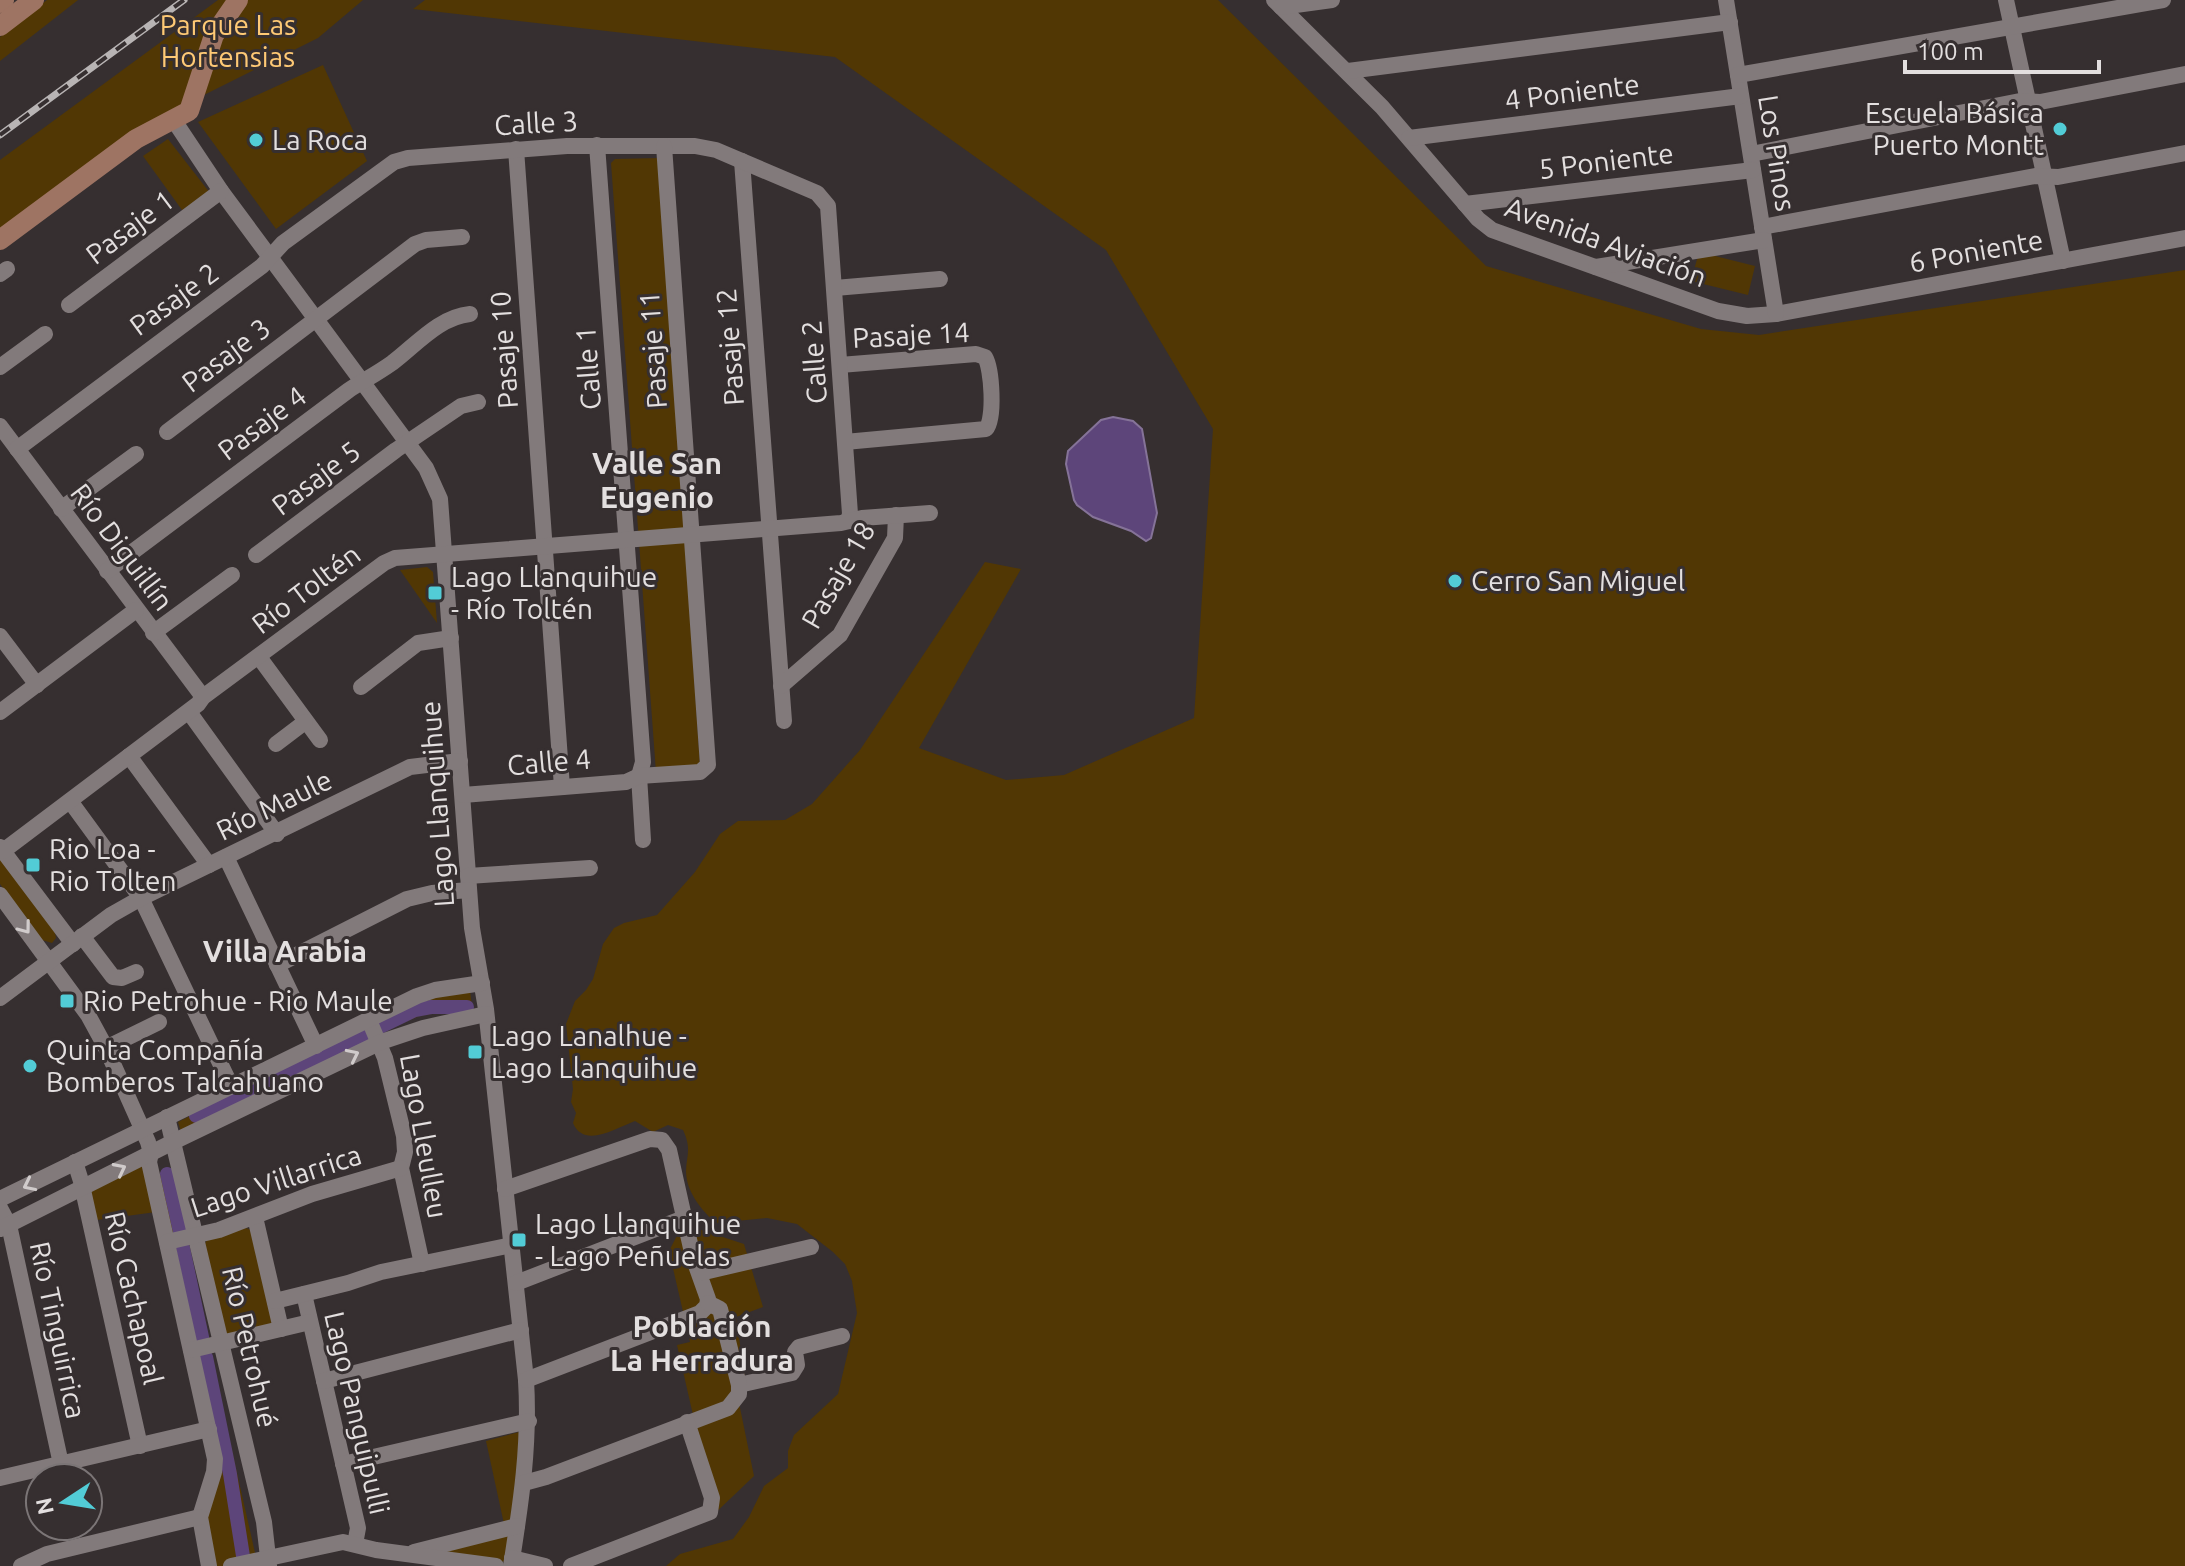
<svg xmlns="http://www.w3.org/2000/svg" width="2185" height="1566" font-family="Ubuntu,sans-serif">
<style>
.green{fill:#513704}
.water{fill:#5d457a;stroke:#857398;stroke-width:2}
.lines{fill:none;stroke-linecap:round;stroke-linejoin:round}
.canal{stroke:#5d457a;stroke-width:14}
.minor{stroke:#827a7b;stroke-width:16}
.major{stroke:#9e7463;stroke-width:20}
.rail-casing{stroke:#b8b4b4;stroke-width:7}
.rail{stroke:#362f30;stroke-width:4;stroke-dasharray:12;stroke-linecap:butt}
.oneway{stroke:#d0cbcb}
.poi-dot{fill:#52ccd6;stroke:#362f30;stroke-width:3}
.labels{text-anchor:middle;stroke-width:6;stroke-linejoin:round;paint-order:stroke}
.park-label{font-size:28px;fill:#fec975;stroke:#362f30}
.street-label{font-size:28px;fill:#e3dfdf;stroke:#362f30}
.poi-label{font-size:28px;fill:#e3dfdf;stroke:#362f30;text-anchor:start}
.neighbourhood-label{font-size:30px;font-weight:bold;fill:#e3dfdf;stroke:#362f30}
</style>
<rect width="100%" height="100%" fill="#362f30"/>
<g class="green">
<path d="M47 0H78L0 61V37Z"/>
<path d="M218 0H363L318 38 138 128 0 230V160Z"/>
<path d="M425 0H1218L1486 266 1701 329 1759 335 2185 270V1566H666L680 1554 733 1539 749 1517 764 1486 788 1468V1451L794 1435 838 1394 857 1313 852 1281 845 1264 833 1252 797 1224 767 1218 716 1223C704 1213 690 1196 687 1180 683 1160 694 1153 683 1130L668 1125 653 1132 635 1121C616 1128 584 1149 573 1123L576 1113 571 1102 573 1089 566 1024 575 1001 586 990 593 979 603 944 614 928 624 923 657 915 695 872 720 834 738 821 785 820 812 804 860 750 985 562 1021 569 919 748 1006 780 1064 775 1194 718 1213 429 1106 250 835 57 413 9Z"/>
<path d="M323 65 367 161 276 229 198 122Z"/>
<path d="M168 139 210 193 182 210 143 156Z"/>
<path d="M660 158 700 767 656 772 611 163 615 159Z"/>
<path d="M1699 252 1755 266 1748 295 1691 281Z"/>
<path d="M427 567 433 572 437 623 400 570Z"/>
<path d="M0 857 54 929 56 938 52 943 42 940 0 884Z"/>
<path d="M470 990 472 1007 419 1016 361 1040 181 1132 178 1122 387 1018 436 997Z"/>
<path d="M142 1162 156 1212 97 1220 87 1191Z"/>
<path d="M169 1172 258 1566H204L202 1535 221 1466 151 1179Z"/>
<path d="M683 1224 744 1244 763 1307 736 1317 746 1385 739 1403 754 1476 709 1519 696 1428 677 1345 690 1342 669 1251Z"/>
<path d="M246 1228 254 1231 275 1320 271 1327 223 1335 203 1246 207 1240Z"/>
<path d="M523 1431 511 1523 504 1524 486 1441Z"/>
<path d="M510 1532 506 1562 427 1553Z"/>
</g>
<path class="water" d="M1113 417 1133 421 1142 429 1157 513 1151 538 1146 541 1131 531 1093 517 1077 505 1074 500 1066 464 1068 451 1101 420Z"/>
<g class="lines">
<g class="canal">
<path d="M196 1116 415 1010 431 1007H467"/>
<path d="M167 1174 180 1232"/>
<path d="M183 1248 202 1337"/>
<path d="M206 1357 230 1474 243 1556"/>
</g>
<g class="minor">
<path d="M1274 0 1382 107 1478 219 1492 230 1718 311 1747 316 1776 314 2185 238"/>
<path d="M1726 0 1776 314"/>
<path d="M2006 0 2063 261"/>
<path d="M1281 7 1332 0"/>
<path d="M1348 71 1730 22"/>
<path d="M1738 75 2163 0"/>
<path d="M173 119 221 191 426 468 440 499 472 928 486 1009 526 1380C530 1444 521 1503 511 1566"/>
<path d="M1409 138 1741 96"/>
<path d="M597 145 643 762 639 776 643 840"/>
<path d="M516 149 562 787"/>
<path d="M1751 154 2020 101 2040 102 2185 74"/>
<path d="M742 161 784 721"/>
<path d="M1465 204 1753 170"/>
<path d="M1762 227 2035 176 2058 177 2185 153"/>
<path d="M1596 267 1764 240"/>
<path d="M0 274 7 269"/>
<path d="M835 288 940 279"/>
<path d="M69 305 221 191"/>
<path d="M840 365 976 354 985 357C992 369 995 419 986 429L845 442"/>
<path d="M0 367 45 334"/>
<path d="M0 426 203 697"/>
<path d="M167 432 415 244 426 240 462 237"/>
<path d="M17 449 262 266 283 243 394 162 408 158 567 146H695L716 150 817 193 828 206 850 514 848 521"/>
<path d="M61 509 136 454"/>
<path d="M256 555 396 450 461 406 478 402"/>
<path d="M107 571 349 390C363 381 378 373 392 363 416 345 439 317 470 314"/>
<path d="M153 633 232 575"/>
<path d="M0 636 37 685"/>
<path d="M259 657 320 740"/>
<path d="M781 686 840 635 895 538 896 515"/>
<path d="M361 687 418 643 451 638"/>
<path d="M0 712 136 610"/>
<path d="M189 712 277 834"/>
<path d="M276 744 305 722"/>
<path d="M129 756 209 865"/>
<path d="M463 795 626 782 639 776 700 772 708 765 664 146"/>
<path d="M70 801 141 898 231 1086"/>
<path d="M0 847 73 944"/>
<path d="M3 851 198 704 203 697 384 563 395 558 841 523 862 518 930 513"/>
<path d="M226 857 316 1046"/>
<path d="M468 876 590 868"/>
<path d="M0 895 88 1015 106 1048 148 1142 151 1153 149 1162 215 1459 214 1472 200 1517 209 1566"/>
<path d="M82 936 113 977 122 978 136 972"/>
<path d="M277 965 407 899 432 893 469 890"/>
<path d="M0 998 111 915 141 898 410 767 460 761"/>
<path d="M369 1020 385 1058 404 1136 405 1152 401 1168 422 1264"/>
<path d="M106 1048 159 1022"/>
<path d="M167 1117 264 1522 269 1566"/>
<path d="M75 1162 81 1181 140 1446"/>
<path d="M505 1189 650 1139 662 1140 669 1150 693 1257 708 1299 707 1306 700 1313 526 1380"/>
<path d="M0 1199 417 996 435 990 482 983"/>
<path d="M0 1208 9 1225 61 1464"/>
<path d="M255 1217 281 1329"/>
<path d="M0 1229 175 1141 381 1042 423 1028 486 1014"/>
<path d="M167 1242 219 1230 312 1194 401 1168"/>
<path d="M700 1273 811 1247"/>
<path d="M516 1283 684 1218"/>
<path d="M304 1294 358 1528 355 1544"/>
<path d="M275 1301 348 1283 381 1272 512 1245"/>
<path d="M191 1350 310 1322"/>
<path d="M324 1381 521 1330"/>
<path d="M739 1385 792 1373 797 1365 795 1352 799 1347 842 1336"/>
<path d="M343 1464 529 1421"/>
<path d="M0 1478 209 1429"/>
<path d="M524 1483 546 1477 728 1408 739 1394V1385L720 1309 708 1303"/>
<path d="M414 1552 517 1526"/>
<path d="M512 1558 545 1566"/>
<path d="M21 1566 47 1554 200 1517"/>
<path d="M231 1566 343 1542 376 1550 496 1566"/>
<path d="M571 1566 710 1512 712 1498 687 1422"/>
</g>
<g class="major">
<path d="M0 3 4 0"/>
<path d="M0 26 34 0"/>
<path d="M0 240 136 139 189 111 214 35 238 0"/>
</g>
<g class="rail-casing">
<path id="rail" d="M0 135 184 0"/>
</g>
<use href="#rail" class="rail"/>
</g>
<defs><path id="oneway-chevron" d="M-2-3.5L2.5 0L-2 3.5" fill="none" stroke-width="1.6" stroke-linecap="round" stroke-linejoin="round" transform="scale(2)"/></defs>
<g class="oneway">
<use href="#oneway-chevron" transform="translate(25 928) rotate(53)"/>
<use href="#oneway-chevron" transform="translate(353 1055) rotate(-26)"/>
<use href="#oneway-chevron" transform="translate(120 1169) rotate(-27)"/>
<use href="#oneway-chevron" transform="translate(29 1185) rotate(154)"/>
</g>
<g class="poi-dot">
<circle cx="2060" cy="129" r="8"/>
<circle cx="256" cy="140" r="8"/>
<circle cx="1455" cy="581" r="8"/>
<rect x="427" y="585" width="16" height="16" rx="4"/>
<rect x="25" y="857" width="16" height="16" rx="4"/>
<rect x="59" y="993" width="16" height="16" rx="4"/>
<rect x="467" y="1044" width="16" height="16" rx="4"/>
<circle cx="30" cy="1066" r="8"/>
<rect x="511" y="1232" width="16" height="16" rx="4"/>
</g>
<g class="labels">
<g class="park-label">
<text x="228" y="35">Parque Las<tspan x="228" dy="32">Hortensias</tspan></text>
</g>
<g class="street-label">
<text transform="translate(1572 92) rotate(-7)" y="10">4 Poniente</text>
<text transform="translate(536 123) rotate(-3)" y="10">Calle 3</text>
<text transform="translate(1777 153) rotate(81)" y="10">Los Pinos</text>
<text transform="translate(1606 161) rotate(-7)" y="10">5 Poniente</text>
<text transform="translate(130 227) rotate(-37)" y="10">Pasaje 1</text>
<text transform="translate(1606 242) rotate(20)" y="10">Avenida Aviación</text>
<text transform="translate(1976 251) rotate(-10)" y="10">6 Poniente</text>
<text transform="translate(174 299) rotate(-36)" y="10">Pasaje 2</text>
<text transform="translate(911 335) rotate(-3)" y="10">Pasaje 14</text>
<text transform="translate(730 347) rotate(-94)" y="10">Pasaje 12</text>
<text transform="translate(504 350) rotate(-94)" y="10">Pasaje 10</text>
<text transform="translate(653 350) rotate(-94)" y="10">Pasaje 11</text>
<text transform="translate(226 355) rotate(-37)" y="10">Pasaje 3</text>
<text transform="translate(814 362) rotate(-94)" y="10">Calle 2</text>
<text transform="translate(588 368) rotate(-94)" y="10">Calle 1</text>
<text transform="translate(262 423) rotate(-37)" y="10">Pasaje 4</text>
<text transform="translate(316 478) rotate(-37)" y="10">Pasaje 5</text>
<text transform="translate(122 547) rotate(53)" y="10">Río Diguillín</text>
<text transform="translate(838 575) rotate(-60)" y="10">Pasaje 18</text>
<text transform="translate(306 589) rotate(-37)" y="10">Río Toltén</text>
<text transform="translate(549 762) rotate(-5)" y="10">Calle 4</text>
<text transform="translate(437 804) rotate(-94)" y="10">Lago Llanquihue</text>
<text transform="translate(274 805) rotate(-26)" y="10">Río Maule</text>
<text transform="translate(424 1136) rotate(80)" y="10">Lago Lleulleu</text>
<text transform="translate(276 1181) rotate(-18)" y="10">Lago Villarrica</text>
<text transform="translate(134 1298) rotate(77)" y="10">Río Cachapoal</text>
<text transform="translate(58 1330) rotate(78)" y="10">Río Tinguirrica</text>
<text transform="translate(250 1347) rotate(77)" y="10">Río Petrohué</text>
<text transform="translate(357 1413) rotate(77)" y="10">Lago Panguipulli</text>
</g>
<g class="poi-label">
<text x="2044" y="123" text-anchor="end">Escuela Básica<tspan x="2044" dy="32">Puerto Montt</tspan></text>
<text x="272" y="150">La Roca</text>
<text x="451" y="587">Lago Llanquihue<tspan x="451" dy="32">- Río Toltén</tspan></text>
<text x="1471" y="591">Cerro San Miguel</text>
<text x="49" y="859">Rio Loa -<tspan x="49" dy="32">Rio Tolten</tspan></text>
<text x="83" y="1011">Rio Petrohue - Rio Maule</text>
<text x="491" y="1046">Lago Lanalhue -<tspan x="491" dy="32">Lago Llanquihue</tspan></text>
<text x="46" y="1060">Quinta Compañía<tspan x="46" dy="32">Bomberos Talcahuano</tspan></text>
<text x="535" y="1234">Lago Llanquihue<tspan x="535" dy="32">- Lago Peñuelas</tspan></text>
</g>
<g class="neighbourhood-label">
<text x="657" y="474">Valle San<tspan x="657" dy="34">Eugenio</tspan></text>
<text x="285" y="962">Villa Arabia</text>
<text x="702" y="1337">Población<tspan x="702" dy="34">La Herradura</tspan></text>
</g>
</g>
<g transform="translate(64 1502) rotate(258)"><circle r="38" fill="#362f30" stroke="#7b7576" stroke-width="2"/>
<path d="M0-6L14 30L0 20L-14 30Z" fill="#52ccd6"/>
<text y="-12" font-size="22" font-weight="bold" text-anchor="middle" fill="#e3dfdf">N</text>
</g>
<path d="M1905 60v12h194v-12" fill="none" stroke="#e3dfdf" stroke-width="4"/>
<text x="1917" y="60" font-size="24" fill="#e3dfdf" stroke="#362f30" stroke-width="6" paint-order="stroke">100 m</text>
</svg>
